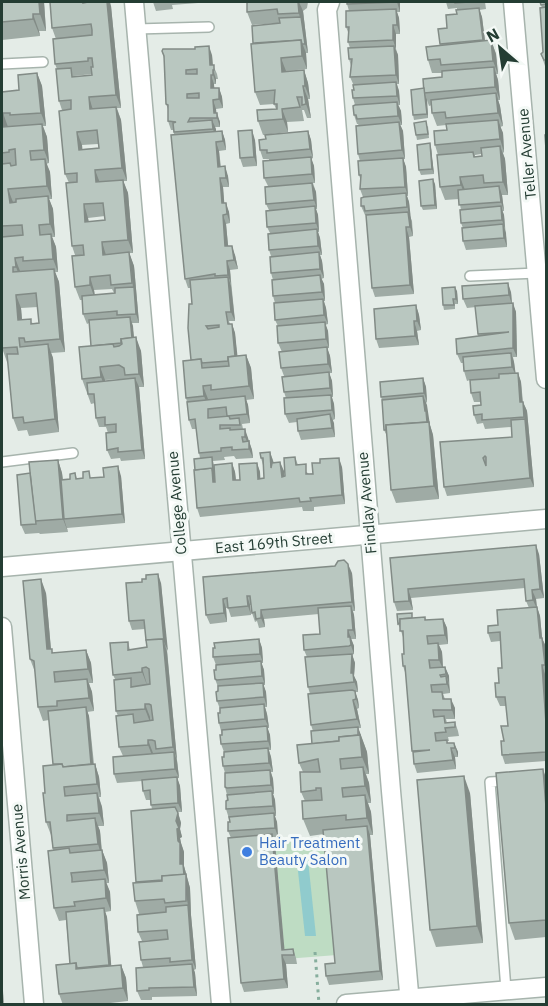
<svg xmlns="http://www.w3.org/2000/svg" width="548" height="1006" font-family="'IBM Plex Sans',sans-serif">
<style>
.green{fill:#bedcc3}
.water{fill:#90cbcd}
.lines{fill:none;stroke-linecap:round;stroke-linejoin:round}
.lane-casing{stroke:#a7b4ad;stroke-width:12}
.street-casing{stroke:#a7b4ad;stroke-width:21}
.path{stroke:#86ae9d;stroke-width:3;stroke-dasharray:3 4.5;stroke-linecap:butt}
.lane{stroke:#fff;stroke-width:9}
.street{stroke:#fff;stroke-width:18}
.wall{fill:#9faba5;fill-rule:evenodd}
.shaded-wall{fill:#828b86}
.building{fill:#b9c7c0;stroke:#828b86;stroke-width:1.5;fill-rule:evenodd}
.shop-dot{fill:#3f7fe0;stroke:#f4f9f6;stroke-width:2}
.labels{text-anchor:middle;stroke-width:6;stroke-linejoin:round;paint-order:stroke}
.street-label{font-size:15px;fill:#243d33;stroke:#f4f9f6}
.shop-label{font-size:15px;fill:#366cbe;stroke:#f4f9f6;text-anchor:start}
</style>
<rect width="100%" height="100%" fill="#e4ece7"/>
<path class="green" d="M327 839 337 955 285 959 275 843Z"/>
<path class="water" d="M308 860 316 936H305L297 862Z"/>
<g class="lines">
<g class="lane-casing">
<g id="lane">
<path d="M136 29 209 27"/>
<path d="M2 64 43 62"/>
<path d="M470 276 537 273"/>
<path d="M2 462 73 453"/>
<path d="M506 990 490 782 509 781"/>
</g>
</g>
<g class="street-casing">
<g id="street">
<path d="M134 2 221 1004"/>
<path d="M330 2 327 10 391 791 410 1004"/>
<path d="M513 2 546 379"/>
<path d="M2 567 546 519"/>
<path d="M2 627 34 1004"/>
<path d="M346 1004 546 987"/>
</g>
</g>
<path class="path" d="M315 952 319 1004"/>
<use href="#lane" class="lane"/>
<use href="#street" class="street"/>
</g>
<g class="wall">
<path d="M2 2H44L46 31H39L40 36 2 40Z"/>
<path d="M55 2H88H83L111 6 121 108H117L121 120 127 181H123L128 193 133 253H129L134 266 139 323H132L134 338 141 351 144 387H139L145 459 121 461 120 458 111 459 107 450 108 433 106 427H99L96 418 95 403 91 404 82 379 92 346 89 323 87 324 83 314 82 300H80L75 287V255L72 246 69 183 65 174 62 110 59 101 57 69 55 64 56 39 52 28ZM92 74V75L75 77 74 76ZM98 144 99 148 82 149V145ZM105 216V220L89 222 88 218ZM112 289 114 293 95 295 94 290ZM124 379H125L105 381V380Z"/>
<path d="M153 2H211L172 5 173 9 156 11Z"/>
<path d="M247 2H308L307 8 303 11 308 53H306L307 69 286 71 304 70 308 83 310 99H308L311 118H307L304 110H302L304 121 287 122 288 132 263 135 258 121 276 109 274 104 260 105 255 92 254 44 280 23 252 25 247 12Z"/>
<path d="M347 2H400V12H397L399 18 400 34H396V49L398 55 399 84H397L399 91 400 105H398L401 111 402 125H400L403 131 405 159H403L406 167 408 196H407L409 202 410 216 412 221 413 236 409 237 414 294 375 297 372 288 366 215H365L361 206 363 197 360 189 361 181 359 175 360 161 358 154 359 126 358 124H357L354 115 355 105 353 98 354 86 350 77 351 66 349 59 350 48 348 42V32L346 27 349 11 347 4Z"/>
<path d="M446 2H485L486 9 479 10 482 17 485 41 491 40 496 54 498 74H496L498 80 500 100H498L500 106 503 126 500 127 503 133 504 152 503 153 505 159 508 195H502L504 211H502L504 215 507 247 466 250 463 241V228L461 223V210L459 199 445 200 440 187 438 155 435 145 447 130 446 125 437 126 432 113V105L429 106 427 100 428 118 414 120 413 115 424 88 442 77V73H432L428 60 440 46V44L447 28 457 14V8L448 9ZM481 154 482 156 475 157V155Z"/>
<path d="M546 2V69L541 54 543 52 542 8 541 5Z"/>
<path d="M162 51 212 55 213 65 217 74 218 79H216V84H214V88H219L222 97 223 108 216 109V113L220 122V127H215L216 132 222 131 225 140 226 150 219 151 221 167 228 176 229 187H223L224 203 229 212 230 223 226 224 228 246 235 255 238 269 230 270 235 321H229L230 324H232L235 333 237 356 246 355 251 368 254 399 246 400 248 405 250 423 242 424 243 429 248 438 252 450 253 458 236 459 234 456 224 457 225 460 213 461 215 482 232 463 235 472 236 480H240L257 463 260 472V478H264L263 465 261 458 270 452 274 463 284 471V476H285L295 457 298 465 309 474 342 467 345 504 314 507V511H303L302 507 200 517 197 508 195 470 200 458 199 453 196 429H192L189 420 187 402 186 398 191 360 192 304 191 288H188L185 279 174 134 173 130H171L168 121V109L166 104 164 58Z"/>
<path d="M37 73 42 86 46 126H43L47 137 49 163 46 164 50 172 52 199H49L53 209 55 237H52L56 247 58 272H55L59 282 65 352 51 353 53 358 59 432 29 436 27 430 18 431 13 418 8 362H7L2 348V87L3 92 19 90ZM38 307 39 323H33L22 319 21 308Z"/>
<path d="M428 126 429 138 417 140 416 135Z"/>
<path d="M308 131 311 140 313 158 311 159 314 166 315 183H313L316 192 317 209H316L318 215 319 232H318L320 238 322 255H320L322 261 324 278 321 279 324 284 325 301H324L326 308 328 324 325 325 328 331 329 348H327L330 356 332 373H329L332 381 333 397H332L334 404 335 419 333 420 335 437 301 440 298 431 297 422 289 423 285 414 286 398 284 392V376L281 368 282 352 278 343V326L275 320V303L273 296V280L271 273V256L269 250 270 233 267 227 269 210 266 204 268 186 264 178 269 160V159H263L260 150 266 139Z"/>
<path d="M255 140 257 166 243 167 240 158Z"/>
<path d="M431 148 434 174 421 175 419 170Z"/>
<path d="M435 184 437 209 423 210 421 206Z"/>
<path d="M457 291 458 304H455V309L444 310 443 305Z"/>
<path d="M511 292 512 303 516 312 517 357H513L514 362 515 373H518L521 382 523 402 527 411 534 487 447 496 444 487 440 442 512 437 511 427 485 429 483 423 477 424 474 415 481 405V402H474L471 393 470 380 467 381 464 371 463 363H461L457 354 478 336 476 307 467 308 463 299Z"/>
<path d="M416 305 419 315 421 330 417 331 419 345 379 348 376 339Z"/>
<path d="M423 378 426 387 427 402 426 403 427 415 433 435 439 499 396 503 391 490 387 436 384 430 382 400 381 397Z"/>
<path d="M58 460 62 473 63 480 70 479 75 473 77 479 121 476 125 523 67 528 68 532 40 534 39 533 25 534 21 525 30 473Z"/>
<path d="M539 554 544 598 536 599 537 607 540 616 542 638 546 647V674H545L546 692V761L505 764 502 755 508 726 506 706H500L496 697 502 668 500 641 491 642 488 633 498 625 529 608 526 601 525 588 411 598 413 610 397 611 394 602 390 558Z"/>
<path d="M352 573 355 611H353L354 615 356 639H351L354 646V654L352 655 355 663 354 676 357 682 358 692H355L358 700 359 708 357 709 361 728H358L367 752 369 774H366L369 783 371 803H368L371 812 373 835H370L383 980 329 985 326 976 335 963 324 834 310 836 303 819 305 801 301 792 303 772 299 763 312 744 313 731 311 725 310 694 308 687 307 657 304 650 320 634 319 614 264 619 265 627 259 628 257 621 255 622 252 613 251 605H250L251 615 231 617 228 608H226L227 622 210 624 206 615 203 577Z"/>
<path d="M161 583 177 760 179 778H177L180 786 182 812H178L181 823 180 829 182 837 180 838 181 843 184 852V866L190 888 191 915 196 969 194 970 195 973 197 996 152 997V1000H141L137 991 143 967 141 960 168 939 142 941 138 932 139 914 135 901 137 883 131 811 152 809 150 800H146L143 791 142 781 117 783 114 774 123 756 119 747 118 716 116 711 115 679 113 675 128 642 130 650 147 647 145 629 132 630 129 621Z"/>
<path d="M46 593 51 649 53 653 86 650 91 663 93 683H89L92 692 94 711 87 712 89 716 94 764H95L99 777 101 797H99L102 807 104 826H98L100 831 102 850 107 863 109 883H106L110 892 111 911 105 912 107 917 111 966 121 965 126 978 128 1001 93 1005H63L59 994 70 964 66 920 59 921 54 908 53 850 51 835 46 822 45 793 53 764 49 720 43 721 38 707 35 672 30 659Z"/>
<path d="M425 617 426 620 443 619 447 628 448 644 439 645 442 652 443 667H445L449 676 450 693 443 694 445 699 455 708V719H446L447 723 455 722 458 731 459 736 448 737 449 741H447L448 743H454L458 752V757H455L456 769 417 773 414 764 406 675 403 666 404 654V640L400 628 398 624 414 618Z"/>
<path d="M259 639 262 648 263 663H261L264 670 265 685H263L266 692 267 707H265L267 714 269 728H267L270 735 271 750H269L271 757 273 772H271L273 779 274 794H273L275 800 276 816H274L277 822 278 837 273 838 275 843 284 950 293 949 296 958 297 964H286L288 988 244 992 241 983 231 838 228 831 230 822 226 809 227 795 225 787V773L223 766 224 752 221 744 222 735 219 723 220 709 217 701 218 687 215 679 216 665 213 657Z"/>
<path d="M546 778V937L515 940 509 923Z"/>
<path d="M470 793 483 943 436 947 430 930Z"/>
</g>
<g class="shaded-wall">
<path d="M39 2H44L46 31 40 14Z"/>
<path d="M107 2H110L111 6 121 108 116 95Z"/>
<path d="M298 2H299L303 11 308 53 305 44 299 13Z"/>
<path d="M397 2H400V12Z"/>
<path d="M479 8 482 17 486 49 483 40Z"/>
<path d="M396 9 399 18 400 34 397 25Z"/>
<path d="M33 14 39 31 40 36 33 19Z"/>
<path d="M393 25 396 34V49L393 40Z"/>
<path d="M301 40 306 53 307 69 302 56Z"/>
<path d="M491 40 496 54 498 74 493 61Z"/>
<path d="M209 46 212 55 213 70 216 79V84L210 65Z"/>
<path d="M394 46 398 55 399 84 396 75Z"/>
<path d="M281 58 286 71 287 85 282 72Z"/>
<path d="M494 67 498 80 500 100 495 87Z"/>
<path d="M304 70 308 83 310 99 305 86Z"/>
<path d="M37 73 42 86 46 126 41 113Z"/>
<path d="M211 75 214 84 215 97 211 88Z"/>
<path d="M396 82 399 91 400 105 397 96Z"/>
<path d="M303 86 308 99 311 118 306 104Z"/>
<path d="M219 88 222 97 223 108 219 99Z"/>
<path d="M496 93 500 106 503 126 498 113Z"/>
<path d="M425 95 427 100 428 118 427 114Z"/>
<path d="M89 97 93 110 90 109Z"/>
<path d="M213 100 216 109 217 118 214 113Z"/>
<path d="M397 102 401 111 402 125 398 116Z"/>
<path d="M116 107 121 120 127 181 122 168Z"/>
<path d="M282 109 287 122 288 132 283 119Z"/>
<path d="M3 113 8 127H3Z"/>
<path d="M217 113 220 122V127L217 118Z"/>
<path d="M212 120 216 129V138L213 129Z"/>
<path d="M498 120 503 133 504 152 500 139Z"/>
<path d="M399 122 403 131 405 159 402 150Z"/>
<path d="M42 124 47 137 49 163 44 150Z"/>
<path d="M252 130 255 140 257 166 254 157Z"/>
<path d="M222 131 225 140 226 150 223 141Z"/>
<path d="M308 131 311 140 313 158 310 149Z"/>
<path d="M77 132 82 145 84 163 79 150Z"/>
<path d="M216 142 219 151 221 176 218 167Z"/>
<path d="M430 143 431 148 434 174 432 169Z"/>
<path d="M500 146 505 159 508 195 503 182Z"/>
<path d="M311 157 314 166 315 183 312 174Z"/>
<path d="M403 158 406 167 408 196 405 187Z"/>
<path d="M45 159 50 172 52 199 47 186Z"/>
<path d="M225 166 228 176 229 187 226 178Z"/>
<path d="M95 170 100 183 96 182Z"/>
<path d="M460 177 465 190 466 199 461 185Z"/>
<path d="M220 178 223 187 225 212 222 203Z"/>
<path d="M433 179 435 184 437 209 435 205Z"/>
<path d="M123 180 128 193 133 253 128 240Z"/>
<path d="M312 183 316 192 317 209 314 200Z"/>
<path d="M499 186 502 195 504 211 501 202Z"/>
<path d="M8 189 13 202 10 203Z"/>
<path d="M406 193 409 202 413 236 410 227Z"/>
<path d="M48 196 53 209 55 237 50 224Z"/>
<path d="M226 203 229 212 230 223 227 214Z"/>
<path d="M84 204 88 218 90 235 85 222Z"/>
<path d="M315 206 318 215 319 232 316 223Z"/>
<path d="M501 206 504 215 505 229 502 220Z"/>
<path d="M223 215 226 224 229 255 225 246Z"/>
<path d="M503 224 506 233 507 247 504 238Z"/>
<path d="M406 227 409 237 414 294 410 285Z"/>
<path d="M317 229 320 238 322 255 318 246Z"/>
<path d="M51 234 56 247 58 272 53 259Z"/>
<path d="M102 242 106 255H103Z"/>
<path d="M232 246 235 255 238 269 234 260Z"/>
<path d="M129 252 134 266 139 323 136 314Z"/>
<path d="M319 252 322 261 324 278 320 269Z"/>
<path d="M15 258 20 271 21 280 16 267Z"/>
<path d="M227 261 230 270 231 284 228 275Z"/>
<path d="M54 269 59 282 65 352 60 339Z"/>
<path d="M320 275 324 284 325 301 322 292Z"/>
<path d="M90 277 94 290 95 299 90 285Z"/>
<path d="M228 277 231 286 235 321 231 312Z"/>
<path d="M508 283 511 292 512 305 509 295Z"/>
<path d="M455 287 457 291 458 304 456 299Z"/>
<path d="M16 295 21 308 23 333 18 320Z"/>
<path d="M323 299 326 308 328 324 324 315Z"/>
<path d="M513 303 516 312 517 357 513 348Z"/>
<path d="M416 305 419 315 421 330 417 321Z"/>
<path d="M130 317 133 326 135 351 132 342Z"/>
<path d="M414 321 417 331 419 345 415 336Z"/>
<path d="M325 322 328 331 329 348 326 339Z"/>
<path d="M232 324 235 333 239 370 235 360Z"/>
<path d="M136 337 141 351 144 387 139 374Z"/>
<path d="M48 344 53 358 59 432 55 419Z"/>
<path d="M327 347 330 356 332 373 328 364Z"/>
<path d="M511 353 514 362 516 376 512 367Z"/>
<path d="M246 355 251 368 254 399 249 386Z"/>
<path d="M100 367 105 380 106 390 101 377Z"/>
<path d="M329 372 332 381 333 397 330 388Z"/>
<path d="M518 373 521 382 523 411 520 402Z"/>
<path d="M135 378 139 387 145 459 142 450Z"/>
<path d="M423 378 426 387 427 402 424 393Z"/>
<path d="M203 386 208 399 209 409 204 396Z"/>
<path d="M331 395 334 404 335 419 332 410Z"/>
<path d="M245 396 248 405 250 423 247 414Z"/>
<path d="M423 396 427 405 430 425 433 435 439 499 434 486Z"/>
<path d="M523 402 527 411 534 487 530 478Z"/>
<path d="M330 414 334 423 335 437 332 428Z"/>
<path d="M245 429 248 438 249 446 245 437Z"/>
<path d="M249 441 252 450 253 458 249 449Z"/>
<path d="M270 452 273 461 275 477 271 468Z"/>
<path d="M212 457 213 461 216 491 213 482Z"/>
<path d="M339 458 342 467 345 504 342 495Z"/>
<path d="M58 460 62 473 67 519H64L68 532 63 519Z"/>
<path d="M280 462 284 471 285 486 282 477Z"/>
<path d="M232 463 235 472 237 490 233 480Z"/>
<path d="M257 463 260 472 261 488 258 479Z"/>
<path d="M118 466 121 476 125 523 122 514Z"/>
<path d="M536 545 539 554 544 598 540 589Z"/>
<path d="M348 564 352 573 355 611 352 602Z"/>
<path d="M158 574 161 583 168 651 164 642Z"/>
<path d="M41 579 46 593 52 662 47 649Z"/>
<path d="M408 589 411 598 413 610 409 601Z"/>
<path d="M532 590 536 599 537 609 533 600Z"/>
<path d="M247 596 250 605 251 615 248 606Z"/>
<path d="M223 599 226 608 227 622 224 613Z"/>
<path d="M351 606 354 615 356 639 353 630Z"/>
<path d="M537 607 540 616 543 647 540 638Z"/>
<path d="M261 610 264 619 265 627 261 618Z"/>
<path d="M443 619 447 628 448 644 445 635Z"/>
<path d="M348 630 354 646V654L348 637Z"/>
<path d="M542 638 546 647V670L545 665Z"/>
<path d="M163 639 167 652 177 760 173 747Z"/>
<path d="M259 639 262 648 263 663 260 654Z"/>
<path d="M438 643 442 652 443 669 439 660Z"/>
<path d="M86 650 91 663 93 683 88 669Z"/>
<path d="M352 654 355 663 354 676 357 682 358 692 351 673Z"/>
<path d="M261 661 264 670 265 685 262 676Z"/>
<path d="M542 665 545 674 546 692V723Z"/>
<path d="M445 667 449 676V684L446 674Z"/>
<path d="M142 668 146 681 147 685 142 672Z"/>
<path d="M446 676 449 685 450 693 447 684Z"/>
<path d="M87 679 92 692 94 711 89 698Z"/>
<path d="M263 683 266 692 267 707 264 697Z"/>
<path d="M355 691 358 700 359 708 356 699Z"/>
<path d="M451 699 455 708V719L452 710Z"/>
<path d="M353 700 357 709 361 728 357 719Z"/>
<path d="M145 704 150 717V722L145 709Z"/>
<path d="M264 704 267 714 269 728 265 719Z"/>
<path d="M86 707 89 716 94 774 91 765Z"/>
<path d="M267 726 270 735 271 750 268 741Z"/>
<path d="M358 727 367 752 369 774 362 757Z"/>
<path d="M148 740 153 753V758L148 745Z"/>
<path d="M454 743 458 752V757L455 748Z"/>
<path d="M268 748 271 757 273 772 269 763Z"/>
<path d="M451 748 455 757 456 769 453 760Z"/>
<path d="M174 752 177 761 179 778 175 769Z"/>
<path d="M95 764 99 777 101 797 97 784Z"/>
<path d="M363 767 369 783 371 803 365 786Z"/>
<path d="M543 769 546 778V807Z"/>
<path d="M270 770 273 779 274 794 271 785Z"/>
<path d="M464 776 470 793 483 943 477 926Z"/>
<path d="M177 777 180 786 182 812 178 803Z"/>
<path d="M272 791 275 800 276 816 273 806Z"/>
<path d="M97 793 102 807 104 826 99 813Z"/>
<path d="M365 795 371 812 373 835 367 818Z"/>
<path d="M178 813 181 823 180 829 182 837 180 838 181 843 184 852V866L190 888 191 915 196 969 192 960 188 905 180 864 176 821Z"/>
<path d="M274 813 277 822 278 837 275 828Z"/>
<path d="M95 818 100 831 102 858 98 844Z"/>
<path d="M367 826 370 835 383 980 380 971Z"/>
<path d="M272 834 275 843 285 955 282 950Z"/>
<path d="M102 850 107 863 109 883 104 870Z"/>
<path d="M105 879 110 892 111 911 106 898Z"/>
<path d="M104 908 107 917 112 974 109 965Z"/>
<path d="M282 955 286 964 288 988 284 979Z"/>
<path d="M192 964 195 973 197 996 194 987Z"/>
<path d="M121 965 126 978 128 1001 123 988Z"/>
<path d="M2 977 4 1005 2 999Z"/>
</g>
<g class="building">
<path d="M2 2H39L40 14H33V19L2 22Z"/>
<path d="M50 2H83V3L88 2H107L116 95 89 97 90 109 116 107 122 168 95 170 96 182 123 180 128 240 102 242 103 255 129 252 132 283 111 285 110 275 90 277V285L75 287 72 256 84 255 83 245 72 246 66 183 77 182V173L65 174 59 111 71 109V100L59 101 56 69 71 68 72 77 92 75 91 67H93L92 58H88V61L55 64 53 39 92 35V30L91 24 52 28ZM97 130 99 148 79 150 77 132ZM103 203 105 220 85 222 84 204Z"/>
<path d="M247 2H298L299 13 278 14 277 9 247 12Z"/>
<path d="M347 2H397L347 4Z"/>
<path d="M455 2H469L455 3Z"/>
<path d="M540 2H546V4L541 5Z"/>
<path d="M546 7V60H544L541 54 543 52 540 8Z"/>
<path d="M479 8 483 40 440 44 438 29 447 28 446 15 457 14 456 10Z"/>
<path d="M396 9 397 25H393V40L348 42 349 27H346V11Z"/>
<path d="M301 17 305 44H302L301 40 253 43 252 26 280 23 279 18Z"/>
<path d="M301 40 302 56 281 58 282 72 304 70 305 86H303L306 104 302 105V97H297L300 107 282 109 283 119 258 121 257 110 277 109V104H274L275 90 255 92 251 44Z"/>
<path d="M491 40 493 61 441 65 440 59 428 60 426 47Z"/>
<path d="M209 46 210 65H214V70H213V75H211V88H219V99L213 100 214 113H217V118H190L188 122 212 120 213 129 174 132 173 123 176 122 168 121V105L166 104 164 56 162 51 163 49H195V47ZM197 69V74H186V70ZM199 93V98H187V94Z"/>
<path d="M394 46 396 75 350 77 352 59H349L348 48Z"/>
<path d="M494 67 495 87 424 93 423 79 442 77V71Z"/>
<path d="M37 73 41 113 10 115V113H3V127L42 124 44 150 30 151 31 160 45 159 47 186 8 189 10 203 16 202V199L48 196 50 224 39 225 40 235 51 234 53 259 23 261V257L15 258 16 267H13V272L54 269 60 339 25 342 24 338H19L20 347 48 344 55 419 24 423 23 417 13 418 7 354H18L17 347 2 348V237L23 235 22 225 2 226V164L10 163 11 166 16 165 15 149 9 150V152L2 153V92L19 90 18 75ZM36 293 39 323 31 324V319L18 320 16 295Z"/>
<path d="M396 82 397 96 353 98 352 90H354L353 85Z"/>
<path d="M424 88 427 114 413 115 411 90Z"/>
<path d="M496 93 498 113 446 118 445 112 432 113 431 100Z"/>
<path d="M397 102 398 116 357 119 356 115H354L353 106 355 105Z"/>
<path d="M498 120 500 139 435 145 434 131 447 130 446 124Z"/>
<path d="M426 121 428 134 416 135 414 123Z"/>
<path d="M399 122 402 150 358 154 356 126Z"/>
<path d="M252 130 254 157 240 158 238 131Z"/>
<path d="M222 131 223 141 216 142 218 167 225 166 226 178H220L222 203H226L227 214 223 215 225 246H232L234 260 227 261 228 275 215 276V274L185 279 171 135Z"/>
<path d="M308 131 310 149 267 153V150H260L259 140 266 139 265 135Z"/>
<path d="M545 135H546V149Z"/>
<path d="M430 143 432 169 419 170 417 145Z"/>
<path d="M500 146 503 182 484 183 483 175 460 177 461 185 440 187 437 155 473 152 474 157 482 156 481 148Z"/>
<path d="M311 157 312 174 264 178 263 161Z"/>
<path d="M403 158 405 187 360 189 361 175H359L358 161Z"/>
<path d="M433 179 435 205 421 206 419 181Z"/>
<path d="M312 183 314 200 266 204 265 187Z"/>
<path d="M499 186 501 202 459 205 458 190Z"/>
<path d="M406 193 407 207 365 211 364 206H361V198L364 197Z"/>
<path d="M315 206 316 223 267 227 266 211Z"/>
<path d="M501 206 502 220 461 223 460 210Z"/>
<path d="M408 212 410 227H406L410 285 372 288 366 215Z"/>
<path d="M503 224 504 238 463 241 462 228Z"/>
<path d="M317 229 318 246 269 250 268 234Z"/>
<path d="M319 252 320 269 271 273 270 257Z"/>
<path d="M320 275 322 292 273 296 272 280Z"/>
<path d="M228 277 231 312H226L228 324H232L235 356 228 357V361L202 363 201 359 191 360 188 328 189 304H192L190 280ZM219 325V327L208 329 206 326Z"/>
<path d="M508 283 509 295 463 299 462 286Z"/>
<path d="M134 287 136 314 117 315V311L83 314 82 296 115 293V288Z"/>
<path d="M455 287 456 299H453L454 305H443L442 288Z"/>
<path d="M323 299 324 315 275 320 274 303Z"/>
<path d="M513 303V348L457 354 456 339 509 332 478 334 475 306Z"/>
<path d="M416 305 417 321H414L415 336 376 339 374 309Z"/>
<path d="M130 317 132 338 121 339V343L91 346 89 320Z"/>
<path d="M325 322 326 339 278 343 277 326Z"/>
<path d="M136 337 139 374 125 375 124 368 119 365 100 367 101 377 82 379 79 347 113 344 114 347 119 346 122 344 121 339Z"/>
<path d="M327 347 328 364 281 368 279 352Z"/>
<path d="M511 353 512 367 464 371 463 357Z"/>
<path d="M246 355 249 386 211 390V385L203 386 204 396 186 398 183 361 201 359 202 368 229 366 228 357Z"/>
<path d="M329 372 330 388 284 392 282 377Z"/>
<path d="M518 373 520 402H523L524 417 482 420V414L474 415 473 406 481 405 480 392 471 393 470 380 499 378V374Z"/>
<path d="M135 378 142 450 118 452V448L107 450 106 433 116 432V424L105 425V417L96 418 94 394H88L87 383Z"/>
<path d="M423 378 424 393 381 397 380 382Z"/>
<path d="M331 395 332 410 285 414 284 398Z"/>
<path d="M245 396 247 414 227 416 226 407 208 409V418L229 416 230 419 239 418 240 425H220V429L230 428V430L245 429V437H242L243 442 249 441V449L232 450V447L221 448V451L199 453 195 419 189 420 187 402Z"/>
<path d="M423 396 425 411H426L427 422 386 425V430H384L382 400Z"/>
<path d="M330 414 332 428 298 431 297 419Z"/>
<path d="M525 419 530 478 444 487 440 442 512 437 511 420ZM485 456 486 457V466L483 458Z"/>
<path d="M429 422 434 486 391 490 386 425Z"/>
<path d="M270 452 271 468 272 463 280 462 282 477 285 476 284 458 295 457 296 465 306 464V474H313L312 463H320V459L339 458 342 495 310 498 311 501 300 502 299 498 197 508 194 470 212 468 213 482H215L214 465 232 463 233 480H240L239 464 257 463 258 479 264 478 263 458H261L260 453Z"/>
<path d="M212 457 213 473 212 468 195 470 194 459Z"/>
<path d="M58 460 63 519 35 521 29 462Z"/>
<path d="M118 466 122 514 64 519 61 480 70 479V474L75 473 76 479 83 478V472L89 471 90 478 104 477 103 468Z"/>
<path d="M30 473 36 524 21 525 17 475Z"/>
<path d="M536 545 540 589 532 590 533 600 526 601 524 579 408 589 409 601 394 602 390 558Z"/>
<path d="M344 560 348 564 352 602 261 610V618L256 619 255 612 252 613 250 596H247L248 606 228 608 227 598 223 599 224 613 206 615 203 577 335 566 338 561Z"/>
<path d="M158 574 164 642 163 639 146 640 144 620 129 621 126 583 142 582V579H146V575Z"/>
<path d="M41 579 47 649H52V653L86 650 88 669 54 672 55 682 87 679 89 698 57 701V706L38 707 34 661 30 659 23 581Z"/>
<path d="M351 606 353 630H348V637H350L351 645 349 646 304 650 303 635 320 634 318 608Z"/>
<path d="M537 607 540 638H542L545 665H542L546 723V752L502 755 501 741H504L501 726H508L505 697H496L495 683H499L498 668H502L500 632 488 633V626L498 625 497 610Z"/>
<path d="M412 613V618L400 619V623L398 624 397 614Z"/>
<path d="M425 617V620L443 619 445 635 427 636 428 644 438 643 439 660H429L430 668 445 667 446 674 440 675 441 677 446 676 447 684 431 685 432 692H442L443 699H451L452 710H433L434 717 444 716 445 723 455 722V727L445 728 446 732 435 733 436 741 447 740V743H454L455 748H451L453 760 414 764 413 752 430 750 412 751 405 666H403L402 654H404L403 631H400V619Z"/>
<path d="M163 639 173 747 156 749 155 741 152 740H148V745L119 747 116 716 133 714 134 723 153 720 151 705 149 704H145V709L116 711 114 680 131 678V687L150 684 149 669 146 667 142 668V672L113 675 110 643 128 642V650L147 647 146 640Z"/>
<path d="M259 639 260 654 213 657V648H215L214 643Z"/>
<path d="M352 654 351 673H353L354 682 308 687 305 657Z"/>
<path d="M261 661 262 676 217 680 215 679 214 670H216V665Z"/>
<path d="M263 683 264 697 217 701 216 692 218 691V686Z"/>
<path d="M352 690 355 691 356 699 353 700 357 719 311 725 308 694Z"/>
<path d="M264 704 265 719 219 723 218 713H220V708Z"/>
<path d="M86 707 91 764 63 767 62 764H53L48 711Z"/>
<path d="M267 726 268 741 221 744 220 735H222V730Z"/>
<path d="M358 727V735L339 737V741L312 744 311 731Z"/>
<path d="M360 735 362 757 340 759 341 769 363 767 365 786 342 788 343 797 365 795 367 818 346 820V815L303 819 302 801 322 800 321 788H316V790L301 792 300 772H320L318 759 299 763 297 745 339 741V737Z"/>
<path d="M268 748 269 763 225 766H223L222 757H224V752Z"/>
<path d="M174 752 175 769 114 774 113 757Z"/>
<path d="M62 764 63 767 95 764 97 784 64 787 65 796 97 793 99 813 67 815V821L95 818 98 844 53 848 50 822H46L43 793H45L43 766Z"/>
<path d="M543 769 546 807V920L509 923 496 773Z"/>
<path d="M270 770 271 785 227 788 225 787V773Z"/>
<path d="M464 776 477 926 430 930 417 780Z"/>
<path d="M177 777 178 803 151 805 150 790 143 791 142 780Z"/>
<path d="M272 791 273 806 226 809V801L228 800 227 795Z"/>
<path d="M175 807 178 813 176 821 179 828 177 829 178 841 180 843V864H183L184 875 162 876V880L136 882 131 811Z"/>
<path d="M274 813 275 828 228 831V822H230L229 817Z"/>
<path d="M367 826 380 971 326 976 325 964 335 963 323 830Z"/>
<path d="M272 834 282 950 293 949 294 955H282L284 979 241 983 228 838Z"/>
<path d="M69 848 70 853 102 850 104 870 71 873 72 878V882L105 879 106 898 74 902 75 906 54 908 48 851Z"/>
<path d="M186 874V901L165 903 164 899 135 901 133 883 162 881V876Z"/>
<path d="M188 905 192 960 170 962V958L141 960 139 942 168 939 167 930 138 932 137 915 166 912V907Z"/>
<path d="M104 908 109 965 77 968 76 963 70 964 66 912Z"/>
<path d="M76 963V969L121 965 123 988 59 994 56 965Z"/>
<path d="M192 964 194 987 149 988V990L137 991 136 968Z"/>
</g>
<circle class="shop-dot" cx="247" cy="852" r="6"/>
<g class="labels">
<g class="street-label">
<text transform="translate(527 154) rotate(-95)" y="5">Teller Avenue</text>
<text transform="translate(177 503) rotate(-95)" y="5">College Avenue</text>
<text transform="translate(367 503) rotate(-95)" y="5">Findlay Avenue</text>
<text transform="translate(274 543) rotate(-5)" y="5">East 169th Street</text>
<text transform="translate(21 852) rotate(-95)" y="5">Morris Avenue</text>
</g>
<g class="shop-label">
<text x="259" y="848">Hair Treatment<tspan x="259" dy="17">Beauty Salon</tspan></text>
</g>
</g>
<rect width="548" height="1006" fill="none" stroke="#243d33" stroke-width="6"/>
<g transform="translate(500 48) rotate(331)" stroke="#f4f9f6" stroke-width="4.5" paint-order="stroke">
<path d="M0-4.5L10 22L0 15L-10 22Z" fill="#243d33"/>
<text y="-9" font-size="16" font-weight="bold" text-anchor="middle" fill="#243d33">N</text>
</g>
</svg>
